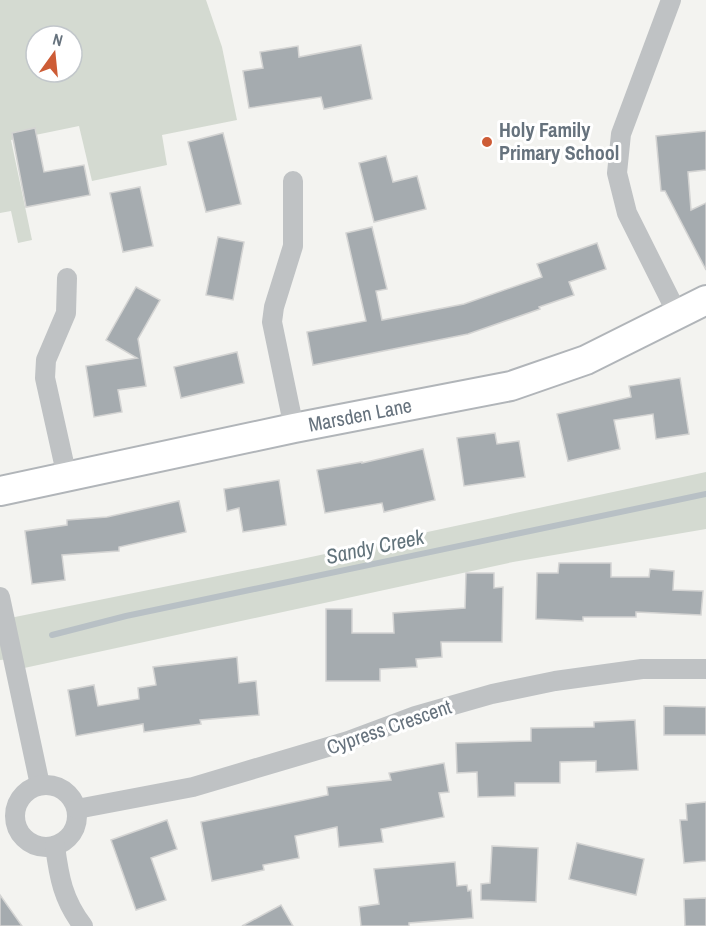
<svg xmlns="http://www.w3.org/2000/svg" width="706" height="926" font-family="'Archivo Narrow',sans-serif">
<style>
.green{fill:#d4dad1;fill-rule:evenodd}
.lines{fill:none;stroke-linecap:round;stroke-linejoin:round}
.stream{stroke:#b8c0c5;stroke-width:6}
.building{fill:#a5abaf;stroke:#d4d4d3;stroke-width:1.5}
.secondary-casing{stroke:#b1b5b9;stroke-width:32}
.minor{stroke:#bfc2c4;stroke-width:20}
.secondary{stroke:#fff;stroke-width:28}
.poi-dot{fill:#cd5c36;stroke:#fff;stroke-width:2}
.labels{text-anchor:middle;stroke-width:6;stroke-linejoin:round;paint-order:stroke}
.poi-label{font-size:20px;font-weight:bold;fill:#66727d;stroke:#fff;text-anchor:start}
.street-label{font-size:20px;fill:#66727d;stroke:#fff}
.water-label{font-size:21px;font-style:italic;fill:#62737b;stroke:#fff}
</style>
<rect width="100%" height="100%" fill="#f3f3f0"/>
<g class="green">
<path d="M0 0H206L222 47 237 120 162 135 167 165 92 181 79 126 11 140 32 240 18 243 11 211 0 213ZM36 36H72V72H36Z"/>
<path d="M706 472V529L513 562 15 670 13 659 0 660V609L5 619 297 560Z"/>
</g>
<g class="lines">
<path class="stream" d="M52 635 126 616 706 494"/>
</g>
<g class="building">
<path d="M361 45 372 99 324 109 321 97 249 108 243 71 263 68 260 52 298 46 299 57Z"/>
<path d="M35 128 44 172 84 165 90 195 26 207 12 133Z"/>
<path d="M706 131V170L688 172 691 210 706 203V270L665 191H661L656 136Z"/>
<path d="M223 133 241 204 206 212 188 142Z"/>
<path d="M386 156 393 182 417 176 426 209 374 222 359 163Z"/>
<path d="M140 187 153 246 123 252 110 193Z"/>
<path d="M372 227 387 289 376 291 382 320 464 304 542 277 537 264 597 243 606 269 569 282 574 295 539 307 540 309 468 334 313 365 307 332 366 321 346 233Z"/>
<path d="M218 237 244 242 233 300 206 295Z"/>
<path d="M136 287 160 300 138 339 146 386 118 390 122 412 94 417 86 366 137 358 106 340Z"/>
<path d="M237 352 244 383 181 398 174 367Z"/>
<path d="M680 378 689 434 656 439 653 414 614 420 620 449 568 461 557 414 631 397 629 386Z"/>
<path d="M495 433 497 444 519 441 525 477 464 486 457 438Z"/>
<path d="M423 449 435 500 384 512 382 503 325 513 317 470 362 462V463Z"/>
<path d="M279 480 286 525 243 532 239 508 227 511 224 489Z"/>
<path d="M179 501 186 532 119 547V551L62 555 65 580 32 584 25 531 67 525V520L107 517Z"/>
<path d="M559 563H611V577H649L650 569 674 571 673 590 703 591 701 615 636 612V617H583V621L536 619 537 573H558Z"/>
<path d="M466 573H494V588L503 587 502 642H441L442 657 416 659 417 667 380 669V681H326V609H352V633H394L393 613 465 608Z"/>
<path d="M237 657 239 683 256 681 259 715 200 720 201 724 144 732 143 724 76 736 68 690 94 685 98 706 139 699 138 688 156 685 153 667Z"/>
<path d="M664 706 706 707V735H664Z"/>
<path d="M635 720 638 770 596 772V761L560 762V783H515V796L478 797 477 772 457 773 456 743 531 741V728L594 727V722Z"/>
<path d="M444 763 449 792 439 793 444 817 381 829 383 842 339 847 337 827 295 836 299 858 263 865 264 870 212 881 201 822 328 795 327 787 391 780 389 773Z"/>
<path d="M706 802V861L684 863 680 820H687L686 804Z"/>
<path d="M167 820 177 849 151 858 166 900 136 910 111 840Z"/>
<path d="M577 843 644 859 636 895 569 879Z"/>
<path d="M492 846 538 848 536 902 481 900V884L490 883Z"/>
<path d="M455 862 457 886 467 885 468 891 471 890 473 918 409 923V926H361L359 907 379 904 374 869Z"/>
<path d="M0 895 22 926H0Z"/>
<path d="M706 898V926H685L684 899Z"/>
<path d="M281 905 293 926H242Z"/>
</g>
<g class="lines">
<g class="secondary-casing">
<path id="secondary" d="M0 491 294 428 511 386 586 360 706 300"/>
</g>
<g class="minor">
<path d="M671 0 621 134 617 173 627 213 678 315"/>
<path d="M293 181V246L274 307 272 322 294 428"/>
<path d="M67 477 45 378 46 360 66 313 67 278"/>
<path d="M0 597 40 785"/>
<circle cx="46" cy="816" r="31"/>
<path d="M77 809 193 787 348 741 415 716 492 694 555 681 642 669H706"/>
<path d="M55 846C59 877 63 900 83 926"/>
</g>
<use href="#secondary" class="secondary"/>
</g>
<circle class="poi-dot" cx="487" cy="142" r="6"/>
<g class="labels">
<g class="poi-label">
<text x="499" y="137">Holy Family<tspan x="499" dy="23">Primary School</tspan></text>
</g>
<g class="street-label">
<text transform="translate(360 415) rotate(-11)" y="7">Marsden Lane</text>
<text transform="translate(389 727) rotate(-19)" y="7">Cypress Crescent</text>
</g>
<g class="water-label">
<text transform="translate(375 547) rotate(-12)" y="7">Sandy Creek</text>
</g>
</g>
<g transform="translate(54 54) rotate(15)"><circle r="28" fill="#ffffff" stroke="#c2c7cb" stroke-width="1.5"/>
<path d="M0-4.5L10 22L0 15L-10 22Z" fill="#cd5c36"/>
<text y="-9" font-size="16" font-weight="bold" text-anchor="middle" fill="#66727d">N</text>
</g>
</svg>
